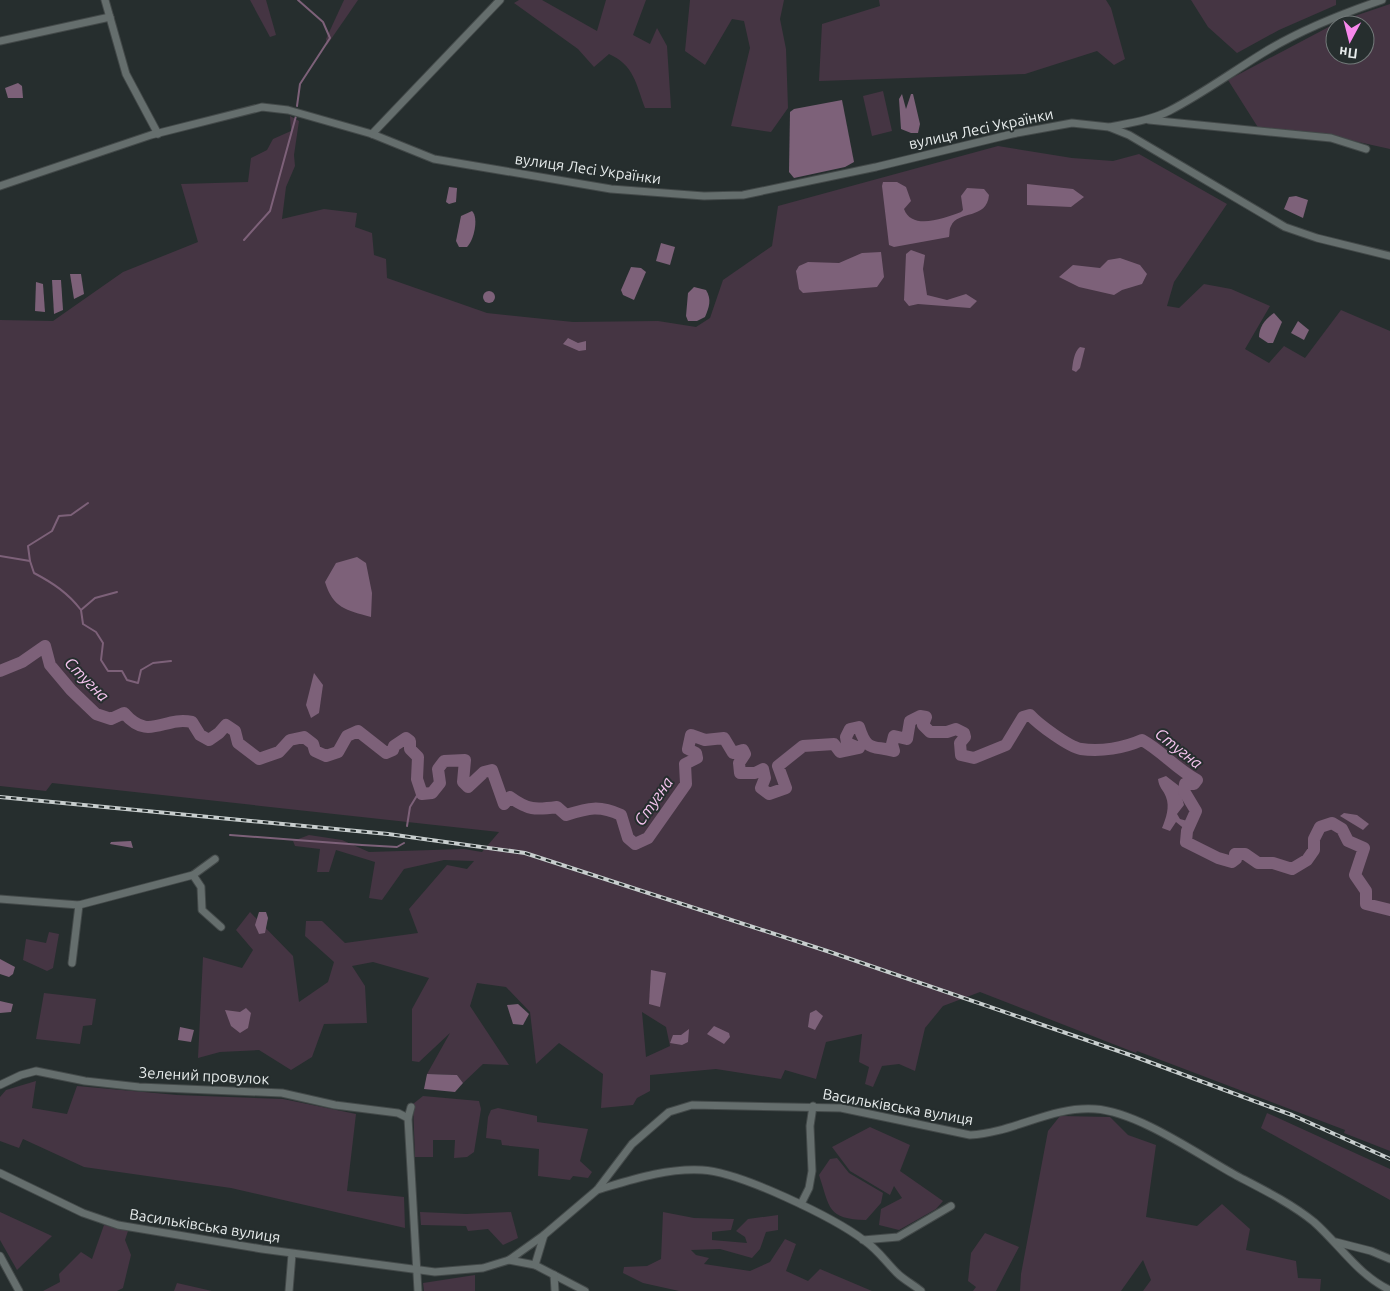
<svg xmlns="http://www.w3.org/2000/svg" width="1390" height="1291" font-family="Ubuntu,sans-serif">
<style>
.green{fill:#453543;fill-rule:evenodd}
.water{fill:#7d6179}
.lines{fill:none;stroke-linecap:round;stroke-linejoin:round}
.stream{stroke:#7d6179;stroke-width:2}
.river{stroke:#7d6179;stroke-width:12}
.minor-casing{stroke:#434949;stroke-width:9}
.minor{stroke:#656e6d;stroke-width:7}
.rail-casing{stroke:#c8cece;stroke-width:4}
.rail{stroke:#262e2e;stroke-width:2;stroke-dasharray:5.5;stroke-linecap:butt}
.labels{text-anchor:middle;stroke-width:4;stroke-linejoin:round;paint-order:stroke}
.street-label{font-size:15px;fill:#e7ecec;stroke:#262e2e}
.water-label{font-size:16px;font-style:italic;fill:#f8c6f1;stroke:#262e2e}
</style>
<rect width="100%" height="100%" fill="#262e2e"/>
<g class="green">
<path d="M250 0H266L276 35 270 37Z"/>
<path d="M344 0H358L327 45 326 39Z"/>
<path d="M519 0H542L597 31 606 0H646L633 35 650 44 657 28 667 46 671 108H645C636 84 634 65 609 54L594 67 578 49 514 3Z"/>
<path d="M690 0H784L780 19 786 49 788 108 771 132 731 126 750 48 744 21 732 19 705 65 685 51Z"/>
<path d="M879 0H1106L1111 8 1125 59 1114 65 1097 51 1025 74 819 81 822 24 880 6Z"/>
<path d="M1191 0H1336V5L1279 30 1237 53 1208 27Z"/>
<path d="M1390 4V149L1336 137 1259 129 1228 80 1340 21ZM1335 25H1365V55H1335Z"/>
<path d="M883 91 892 131 872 136 863 96Z"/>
<path d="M290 116 299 121 294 155 295 166 286 187 282 219 324 209 357 213 355 227 372 233 374 255 386 259 387 278 487 313 573 322 658 321 696 327 710 318 723 280 772 246 778 206 998 146 1072 158 1113 161 1139 154 1227 204 1174 282 1167 306 1179 308 1204 284 1231 289 1270 306 1245 349 1269 363 1284 346 1305 358 1341 310 1390 331V1151L1344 1133 1345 1130 1137 1051 1136 1053 980 992 943 1006 925 1028 915 1071 899 1064 882 1066 873 1087 865 1084 869 1067 859 1062 862 1034 826 1042 816 1079 785 1070 781 1079 716 1069 650 1075V1091L637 1098 633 1105 601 1108 603 1074 559 1043 536 1064 530 1012 506 987 477 983 470 1006 509 1065 483 1064 463 1083 457 1075 427 1074 450 1033 419 1062 412 1061V1009L429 978 373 962 352 966 365 986 367 1023 324 1024 312 1057 291 1070 259 1050 220 1052 198 1058 203 957 242 968 253 950 236 930 250 912 293 956 299 1002 328 982 334 962 305 936 306 921H322L345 943 418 933 409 909 447 865 467 869 474 861 444 860 404 869 382 900 369 898 375 862 336 850 329 872H317L320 849 295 846 293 841 309 835 342 840 369 852 464 849 482 852 499 832 52 783 46 791 0 786V320L53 321 123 272 198 242 181 184 248 182 251 158 267 150 273 139 291 131ZM642 1012 666 1027 670 1046 646 1057Z"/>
<path d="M49 932 59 934 53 968 47 971 23 960 26 939 46 943Z"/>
<path d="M44 993 96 999 92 1025 83 1026 80 1044 36 1039Z"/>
<path d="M36 1081 32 1108 67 1114 77 1086 177 1095 283 1099 356 1114 347 1191 404 1197 405 1228 231 1188 84 1167 23 1139 19 1148 0 1141V1097L6 1090Z"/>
<path d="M423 1096 479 1101 481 1109 474 1152 467 1157 454 1158 455 1140H433V1157H415L413 1104Z"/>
<path d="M498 1108 537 1116V1122L588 1129 580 1161 592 1172 588 1178 573 1176 570 1180 538 1176 539 1149 502 1145 501 1140 486 1138 488 1117 491 1110Z"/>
<path d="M1267 1113 1390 1169V1200L1261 1128Z"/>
<path d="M1060 1116 1110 1117 1128 1135 1156 1145 1146 1217 1197 1226 1222 1204 1250 1229 1246 1250 1296 1261 1298 1278 1321 1279 1320 1291H1143L1151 1280 1143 1260 1121 1291H1020L1021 1274 1048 1131Z"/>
<path d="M870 1127 910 1145 900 1171 943 1201 936 1209 899 1230 879 1225 881 1209 902 1198 894 1186 890 1195 850 1171 832 1147Z"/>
<path d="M837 1158 849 1173 883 1193 881 1203 866 1220C827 1219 830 1208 819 1175L830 1159Z"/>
<path d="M0 1212 52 1236 17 1270 0 1240Z"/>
<path d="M420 1212 466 1214 511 1212 518 1238 503 1245 488 1229 468 1231 466 1226 421 1225Z"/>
<path d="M663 1212 694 1218 734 1219 731 1230 712 1232V1240L747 1243 745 1237 736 1231 748 1219 778 1215V1230L766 1232 760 1249 752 1258 720 1249 691 1250 696 1255 709 1258 704 1264 750 1271 770 1262 785 1239 796 1244 786 1271 808 1281 820 1269 872 1291H679L643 1283 623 1273 624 1267 647 1266 661 1259Z"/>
<path d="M104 1225 128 1231 125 1240 131 1255 123 1288 117 1291H43L60 1282 59 1274 81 1252 92 1259Z"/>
<path d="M985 1233 1019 1247 996 1291H973L976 1287 968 1281 971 1253Z"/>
<path d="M475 1275V1291H424L423 1283Z"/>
<path d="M177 1283 212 1291H213H174Z"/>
</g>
<g class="water">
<path d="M18 83 22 86 23 98H8L5 88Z"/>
<path d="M902 94 906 109 911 94H913L920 124 918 133H911L901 129 899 99Z"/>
<path d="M842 100 854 162 845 167 794 178 789 172 790 112 794 109Z"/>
<path d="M883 182H897L906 187 911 201 904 209C912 231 944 218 961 212L963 210 961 196 967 188 984 189 989 195C987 220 958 210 951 226 949 229 950 233 949 237L894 247 889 245 882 186Z"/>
<path d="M1027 184 1073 189 1084 197 1071 207 1027 205Z"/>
<path d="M449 187 457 188 456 202 449 204 446 202Z"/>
<path d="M1296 196 1308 200 1303 218 1284 209 1289 197Z"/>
<path d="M472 211C479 218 474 240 467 247H459L456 241 461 216Z"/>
<path d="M661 243 675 247 670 265 656 261Z"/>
<path d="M911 250 925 255 923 269 927 295 947 300 966 294 977 301 970 308 918 304 909 306 904 300 906 254Z"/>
<path d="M881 252 884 277 877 287 803 293 799 289 796 271 799 266 808 262 839 263 862 253Z"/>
<path d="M1120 258 1140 265 1147 274 1142 284 1122 290 1114 295 1079 287 1059 277 1073 265 1100 268 1108 260Z"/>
<path d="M631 267 641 268 646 272 634 300 623 295 621 290Z"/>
<path d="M70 274H81L84 294 74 299Z"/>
<path d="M61 280 63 310 54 314 52 280Z"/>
<path d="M36 282 43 284 45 312 35 311Z"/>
<path d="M694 287 706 290C712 300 709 307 705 317L697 321H688L686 316 688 293Z"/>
<circle cx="489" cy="297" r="6"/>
<path d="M1274 313 1282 322 1273 343H1268L1259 337C1259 327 1265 319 1274 313Z"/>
<path d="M1298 321 1309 330 1304 340 1291 333Z"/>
<path d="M568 338 578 343 586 341V350L579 351 563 344Z"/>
<path d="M1080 347 1085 348 1080 368 1076 372 1072 370C1073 362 1074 352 1080 347Z"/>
<path d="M357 557 366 563 372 593 371 617C346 610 333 608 325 582L336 563Z"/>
<path d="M314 673 323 685 319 713 311 718 306 705Z"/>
<path d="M1166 776 1179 786 1184 805 1177 814 1180 819 1191 822 1187 831 1176 822 1170 831 1162 828C1166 818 1170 807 1166 797 1163 789 1159 788 1158 779Z"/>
<path d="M1344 813 1357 815 1369 824 1363 830 1340 816Z"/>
<path d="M131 841 133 848 110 844 111 842Z"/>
<path d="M259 912H266L268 918 265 933 259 934 255 925Z"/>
<path d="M0 959 15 967 13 974 9 977 0 974Z"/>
<path d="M651 970 666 973 660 1007 649 1004Z"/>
<path d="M0 1001 13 1004 11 1012 0 1013Z"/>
<path d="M518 1004 529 1014 523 1025 513 1024 507 1005Z"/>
<path d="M246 1008 251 1013 248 1028 240 1033 231 1026 225 1010 240 1012Z"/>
<path d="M816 1010 823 1016 815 1030 808 1027 810 1013Z"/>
<path d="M714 1026 729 1033 730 1037 724 1044 707 1034Z"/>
<path d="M180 1027 194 1030 191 1042 178 1040Z"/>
<path d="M689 1029 688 1042 682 1045 670 1043 673 1035H681Z"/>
<path d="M427 1074 457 1075 463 1083 455 1092 424 1089Z"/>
</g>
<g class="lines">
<g class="stream">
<path d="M297 106 300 84 330 38 323 22 298 0"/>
<path d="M244 240 270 211 296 116"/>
<path d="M0 556 30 561 34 573C53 583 68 593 81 610L95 598 117 592"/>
<path d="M30 561 28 546 52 531 59 516 71 515 88 503"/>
<path d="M81 610 83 624 96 632 103 643 101 660 108 671H122L127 680 138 683 141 670 153 663 171 661"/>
<path d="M407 826 410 807 421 789"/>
<path d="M230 835 362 845 397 847 404 843"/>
</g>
<path class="river" d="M0 671 22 662 45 646 50 665 71 690 96 714 111 719 124 713C149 742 163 716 192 722L200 735 209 740 219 733 226 725 235 731 238 743 259 759 279 752 290 740 304 737 313 744 315 751 326 756 338 752 347 736 358 731 386 753 393 750 394 746 406 738 410 741V749L418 757 417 779 422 794 432 793 440 783 438 769 444 761 465 760 463 782 468 787 484 772 492 770 504 804 510 797C528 810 535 810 557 807L566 815C589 808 599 805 621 815L628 838 635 844 648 838 686 784 685 764 697 758 696 753 688 749 691 735 705 740 724 738 733 753 743 750 745 754 739 763 740 773H755L763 769 765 778 761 788 769 794 786 788 778 766 803 746 834 744 840 752 859 748 847 743 846 737 850 729 859 727C867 753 874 745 894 751L892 744 894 736 907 739 910 721 920 716 926 717 923 725 930 732H947L956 729 964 733 965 737 960 743 961 755 974 758 1006 745 1023 717 1030 715C1038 724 1069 747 1081 749 1101 752 1124 748 1142 740 1162 751 1176 769 1197 780L1194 784H1185L1184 791 1196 811 1187 831 1186 842 1218 858 1232 862 1236 859 1235 854H1245L1258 863H1273L1292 869 1307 860 1314 850V839L1320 827 1332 823 1342 829 1348 841 1364 848 1355 875 1366 891V904L1390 910"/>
<g class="minor-casing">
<g id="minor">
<path d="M105 0 126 74 158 134"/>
<path d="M0 41 110 17"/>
<path d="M1149 120 1331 138 1366 149"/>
<path d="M1110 127C1130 123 1151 120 1169 111 1202 94 1232 72 1263 53 1300 30 1341 14 1382 0"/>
<path d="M372 134 500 0"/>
<path d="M0 186 151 135 262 107 288 110 372 134 434 159 611 189 704 196 743 195 876 167 1012 134 1072 123 1109 127 1129 135 1285 227 1317 238 1390 256"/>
<path d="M193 875 215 859"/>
<path d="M0 899 79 905 72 963"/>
<path d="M79 905 193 875 201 887 202 910 221 927"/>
<path d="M0 1085 21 1075 36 1071 85 1081 139 1087 282 1093 335 1105 398 1113 408 1118"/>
<path d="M411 1107 408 1118 418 1291"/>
<path d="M0 1173 83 1213 118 1225 262 1249 435 1272 483 1268 509 1260 544 1235 597 1190 632 1144 669 1112 692 1105 841 1108 970 1135C1013 1133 1051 1106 1095 1109 1139 1112 1200 1156 1239 1177 1264 1190 1292 1204 1314 1222 1339 1244 1359 1276 1390 1290"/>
<path d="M597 1190C631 1180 666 1168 702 1170 740 1172 833 1217 865 1241 878 1250 886 1262 897 1273 904 1280 914 1285 921 1291"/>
<path d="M801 1204 809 1188 812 1171 810 1126 813 1106"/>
<path d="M863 1240 898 1237 951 1206"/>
<path d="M1336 1242 1371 1251 1390 1259"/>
<path d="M0 1256 19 1291"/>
<path d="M509 1260 535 1265 585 1291"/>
<path d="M535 1265 544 1235"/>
<path d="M554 1275 555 1291"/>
<path d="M289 1291 292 1254"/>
</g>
</g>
<use href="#minor" class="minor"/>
<g class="rail-casing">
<path id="rail" d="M0 797 388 834 525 853 830 952 1133 1056 1292 1115 1390 1159"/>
</g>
<use href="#rail" class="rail"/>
</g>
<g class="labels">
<g class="street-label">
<text transform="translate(981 129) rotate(-12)" y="5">вулиця Лесі Українки</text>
<text transform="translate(588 169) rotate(8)" y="5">вулиця Лесі Українки</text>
<text transform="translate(204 1076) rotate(3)" y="5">Зелений провулок</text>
<text transform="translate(898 1107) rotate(10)" y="5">Васильківська вулиця</text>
<text transform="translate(205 1226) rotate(9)" y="5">Васильківська вулиця</text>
</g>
<g class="water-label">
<text transform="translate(87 679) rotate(45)" y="6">Стугна</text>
<text transform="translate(1179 748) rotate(38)" y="6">Стугна</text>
<text transform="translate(653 801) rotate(-55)" y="6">Стугна</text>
</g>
</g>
<g transform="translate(1350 40) rotate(187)"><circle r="24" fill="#262e2e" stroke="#737a7a"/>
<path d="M0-4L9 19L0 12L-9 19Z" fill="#f788ec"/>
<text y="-8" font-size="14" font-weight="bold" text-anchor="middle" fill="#e7ecec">Пн</text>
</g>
</svg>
